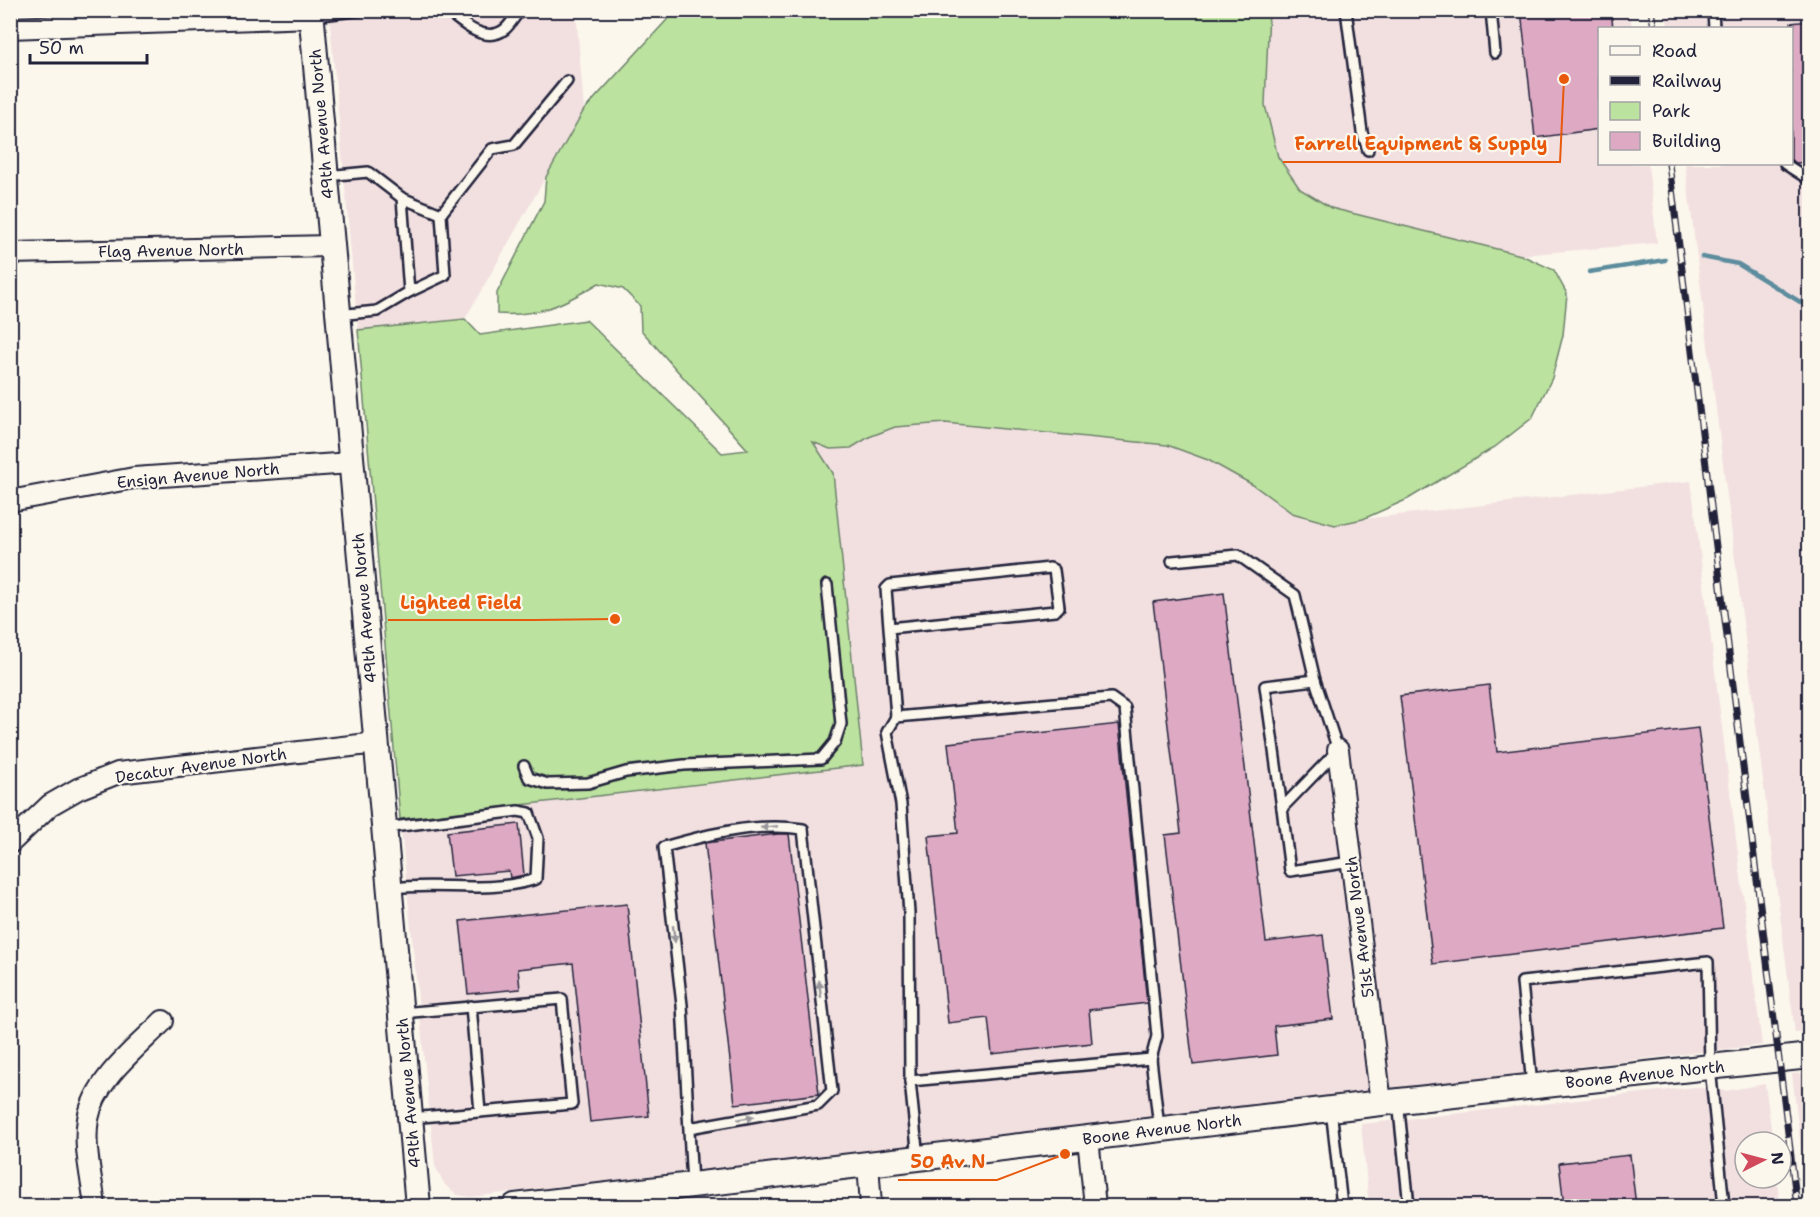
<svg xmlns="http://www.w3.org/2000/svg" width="1820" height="1217" font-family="'Shantell Sans',sans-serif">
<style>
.built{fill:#f2e0e0}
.green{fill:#bbe29e;stroke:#6e826c;stroke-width:1.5}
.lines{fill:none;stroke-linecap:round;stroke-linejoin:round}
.stream{stroke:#5c8c9d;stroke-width:4.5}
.building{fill:#dda9c3;stroke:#22223b;stroke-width:1.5}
.service-casing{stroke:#22223b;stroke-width:14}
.minor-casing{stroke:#22223b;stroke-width:24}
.tertiary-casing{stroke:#22223b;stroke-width:28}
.service{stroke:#fbf7ec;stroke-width:9}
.minor{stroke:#fbf7ec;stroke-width:20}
.tertiary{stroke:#fbf7ec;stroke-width:24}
.rail-casing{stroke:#22223b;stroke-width:7}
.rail{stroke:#fbf7ec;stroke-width:4.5;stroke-dasharray:14;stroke-linecap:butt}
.oneway{fill:#99979c}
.labels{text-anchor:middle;stroke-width:4.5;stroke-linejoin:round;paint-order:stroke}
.street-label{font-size:16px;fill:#22223b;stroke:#fbf7ec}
.leader{fill:none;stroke:#e8590c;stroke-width:2}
.callout-dot{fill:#e8590c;stroke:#fbf7ec;stroke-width:2}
.callout-label{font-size:18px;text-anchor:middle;font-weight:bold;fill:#e8590c;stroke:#fbf7ec;stroke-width:4.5;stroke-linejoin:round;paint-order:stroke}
</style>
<rect width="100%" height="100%" fill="#fbf7ec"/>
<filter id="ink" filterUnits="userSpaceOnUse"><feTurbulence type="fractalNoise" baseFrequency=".0167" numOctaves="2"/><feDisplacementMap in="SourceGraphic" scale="12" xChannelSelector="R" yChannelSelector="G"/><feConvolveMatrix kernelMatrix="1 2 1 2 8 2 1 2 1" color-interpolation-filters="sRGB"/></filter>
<g filter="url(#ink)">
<g class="built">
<path d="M329 11H576L584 110 465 319 358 330Z"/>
<path d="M1269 11H1630L1632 28H1600V164H1648L1657 243 1521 255 1331 208 1300 189 1278 157 1265 105Z"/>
<path d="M1666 11H1809V1032L1795 1033 1685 164H1792V28H1668Z"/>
<path d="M945 423 1167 445 1208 460 1253 485 1292 513 1335 525 1363 519 1691 481 1762 1045 470 1197 458 1195 445 1185 435 1166 400 819 863 765 812 441 851 448 869 437 895 427Z"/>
<path d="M1809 1072 1810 1206H1808L1792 1074Z"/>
<path d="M1765 1084 1773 1142H1745V1178H1777L1780 1206H1369L1361 1124 1695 1087 1725 1091Z"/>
</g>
<path class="green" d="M676 10 1269 11 1265 105 1278 157 1300 189 1331 208 1521 255 1554 270 1567 294 1563 335 1552 378 1532 418 1495 447 1408 499 1363 519 1335 525 1292 513 1253 485 1208 460 1167 445 945 423 895 427 869 437 851 448 830 449 813 442 833 473 863 765 400 819 358 330 465 319 480 335 586 320 722 453 748 450 641 330 640 306 623 289 599 283C564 304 538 317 497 314V293L544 201 546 177 584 110Z"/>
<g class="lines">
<g class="stream">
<path d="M1702 257 1738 264 1810 308"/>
<path d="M1589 272 1665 260"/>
</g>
</g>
<g class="building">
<path d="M1521 10H1611L1613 28H1599V129L1535 138Z"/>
<path d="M1809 21V162L1796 163 1791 160V23Z"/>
<path d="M1224 593 1266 942 1323 935 1333 1019 1274 1026 1277 1055 1193 1065 1165 835 1181 833 1153 602Z"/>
<path d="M1489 685 1497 752 1698 728 1723 928 1433 964 1400 696Z"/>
<path d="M1119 724 1147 1003 1089 1010 1092 1043 992 1054 988 1018 948 1023 928 836 958 833 948 743Z"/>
<path d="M519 824 524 875 510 878 509 871 452 876 447 832Z"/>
<path d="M778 834H789L819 1094 735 1104 705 843Z"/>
<path d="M627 904 649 1116 590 1122 573 963 518 969 520 989 468 994 460 921Z"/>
<path d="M1630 1155 1636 1206H1564L1559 1163Z"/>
</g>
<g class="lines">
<g class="service-casing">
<g id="service">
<path d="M446 10C461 22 485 45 505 29 510 25 515 16 520 10"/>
<path d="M1346 10 1362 132 1368 150"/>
<path d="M1491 10 1495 53"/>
<path d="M1713 10 1714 28"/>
<path d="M314 16 362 10"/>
<path d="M1785 164 1810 180"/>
<path d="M326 176 368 172 402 198 409 292 377 311 338 315"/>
<path d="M402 198 441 214"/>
<path d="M409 292 445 275 441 214 492 149 514 145 567 81"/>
<path d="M1172 561 1238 555 1295 595 1315 680"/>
<path d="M889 628 1055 611 1059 607 1054 570 1050 568 890 585 886 589 896 717"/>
<path d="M1315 680 1338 750 1282 808 1265 686Z"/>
<path d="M524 766 529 778 548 784 588 783 626 772 684 765 821 759 835 742 841 724 827 585"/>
<path d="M1282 808 1290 871 1351 862"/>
<path d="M385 828 518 811 529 813 538 838 536 879C489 894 440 882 392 888"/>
<path d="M471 1006 480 1112"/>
<path d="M401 1013 562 999 572 1104 410 1118"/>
<path d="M910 1081 909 913 901 804 887 732 896 717 1111 698 1125 708 1157 1036 1151 1059"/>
<path d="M1532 1086 1522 982 1708 962 1710 1067 1724 1206"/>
<path d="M1398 1101 1409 1206"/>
<path d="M1331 1109 1342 1206"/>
<path d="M689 1128 818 1105 832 1091 803 829C756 822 709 834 664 847L682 1005 692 1184"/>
<path d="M918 1158 910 1081 1151 1059 1159 1127"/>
</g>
</g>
<g class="minor-casing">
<g id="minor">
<path d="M10 28 312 17"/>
<path d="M10 253 331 246"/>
<path d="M10 501 134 478 351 463"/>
<path d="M1338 750 1381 1103"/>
<path d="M10 843 50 805 78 789 118 773 377 743"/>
<path d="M1088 1138 1095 1206"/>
<path d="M868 1163 871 1206"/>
<path d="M95 1206C92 1179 83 1146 88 1119 95 1079 137 1048 163 1021"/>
</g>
</g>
<g class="tertiary-casing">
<g id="tertiary">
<path d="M311 10 418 1206"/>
<path d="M515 1206 1381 1103 1810 1056"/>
</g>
</g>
<use href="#service" class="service"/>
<use href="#minor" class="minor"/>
<use href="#tertiary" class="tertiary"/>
<g class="rail-casing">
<g id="rail">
<path d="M1651 10 1654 28"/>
<path d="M1669 164 1797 1206"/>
</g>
</g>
<use href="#rail" class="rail"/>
</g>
<defs><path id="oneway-solid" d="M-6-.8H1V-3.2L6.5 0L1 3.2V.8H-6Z" transform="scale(1.5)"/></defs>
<g class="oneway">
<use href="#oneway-solid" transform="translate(769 827) rotate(175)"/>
<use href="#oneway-solid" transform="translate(674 934) rotate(83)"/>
<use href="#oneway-solid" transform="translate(820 989) rotate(-97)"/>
<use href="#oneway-solid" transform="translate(746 1118) rotate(-10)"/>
</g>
</g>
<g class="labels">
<g class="street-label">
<text transform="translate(321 124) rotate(-95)" y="6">49th Avenue North</text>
<text transform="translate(171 250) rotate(-1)" y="6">Flag Avenue North</text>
<text transform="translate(198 475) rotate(-5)" y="6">Ensign Avenue North</text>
<text transform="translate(364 608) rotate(-95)" y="6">49th Avenue North</text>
<text transform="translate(201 765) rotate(-8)" y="6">Decatur Avenue North</text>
<text transform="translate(1359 927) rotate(-97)" y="6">51st Avenue North</text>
<text transform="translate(1645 1074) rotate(-6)" y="6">Boone Avenue North</text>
<text transform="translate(408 1093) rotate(-95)" y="6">49th Avenue North</text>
<text transform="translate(1162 1129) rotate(-7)" y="6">Boone Avenue North</text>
</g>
</g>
<path class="leader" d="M1564 79L1560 162H1283M615 619L533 620H388M1065 1154L997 1180H898"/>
<g class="callout-dot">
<circle cx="1564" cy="79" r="6"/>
<circle cx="615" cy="619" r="6"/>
<circle cx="1065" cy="1154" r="6"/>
</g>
<g class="callout-label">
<text x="1421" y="150">Farrell Equipment &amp; Supply</text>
<text x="461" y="609">Lighted Field</text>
<text x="948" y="1168">50 Av N</text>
</g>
<rect width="1820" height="1217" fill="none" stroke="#fbf7ec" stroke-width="36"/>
<rect x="18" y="18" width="1784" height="1181" fill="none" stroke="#22223b" stroke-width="2" filter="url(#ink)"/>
<rect x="1598" y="27" width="195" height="138" fill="#fbf7ec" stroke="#a4a2a5" stroke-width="1.5"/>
<rect x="1610" y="46" width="30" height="9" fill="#fbf7ec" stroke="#a4a2a5" stroke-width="1.5"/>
<text x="1652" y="57" font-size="18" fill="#22223b">Road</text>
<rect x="1610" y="76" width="30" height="9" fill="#22223b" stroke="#a4a2a5" stroke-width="1.5"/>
<text x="1652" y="87" font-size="18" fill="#22223b">Railway</text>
<rect x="1610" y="102" width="30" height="18" fill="#bbe29e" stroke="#a4a2a5" stroke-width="1.5"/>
<text x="1652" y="117" font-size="18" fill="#22223b">Park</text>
<rect x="1610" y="132" width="30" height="18" fill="#dda9c3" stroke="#a4a2a5" stroke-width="1.5"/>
<text x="1652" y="147" font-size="18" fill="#22223b">Building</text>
<g transform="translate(1763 1160) rotate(84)"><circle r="28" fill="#fbf7ec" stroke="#a4a2a5" stroke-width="1.5"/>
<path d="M0-4.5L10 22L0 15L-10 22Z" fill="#d1495b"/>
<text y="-9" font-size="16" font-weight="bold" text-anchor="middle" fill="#22223b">N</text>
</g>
<path d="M30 54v9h117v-9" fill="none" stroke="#22223b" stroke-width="3"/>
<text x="39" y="54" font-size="18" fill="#22223b" stroke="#fbf7ec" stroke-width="4.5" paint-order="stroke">50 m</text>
</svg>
